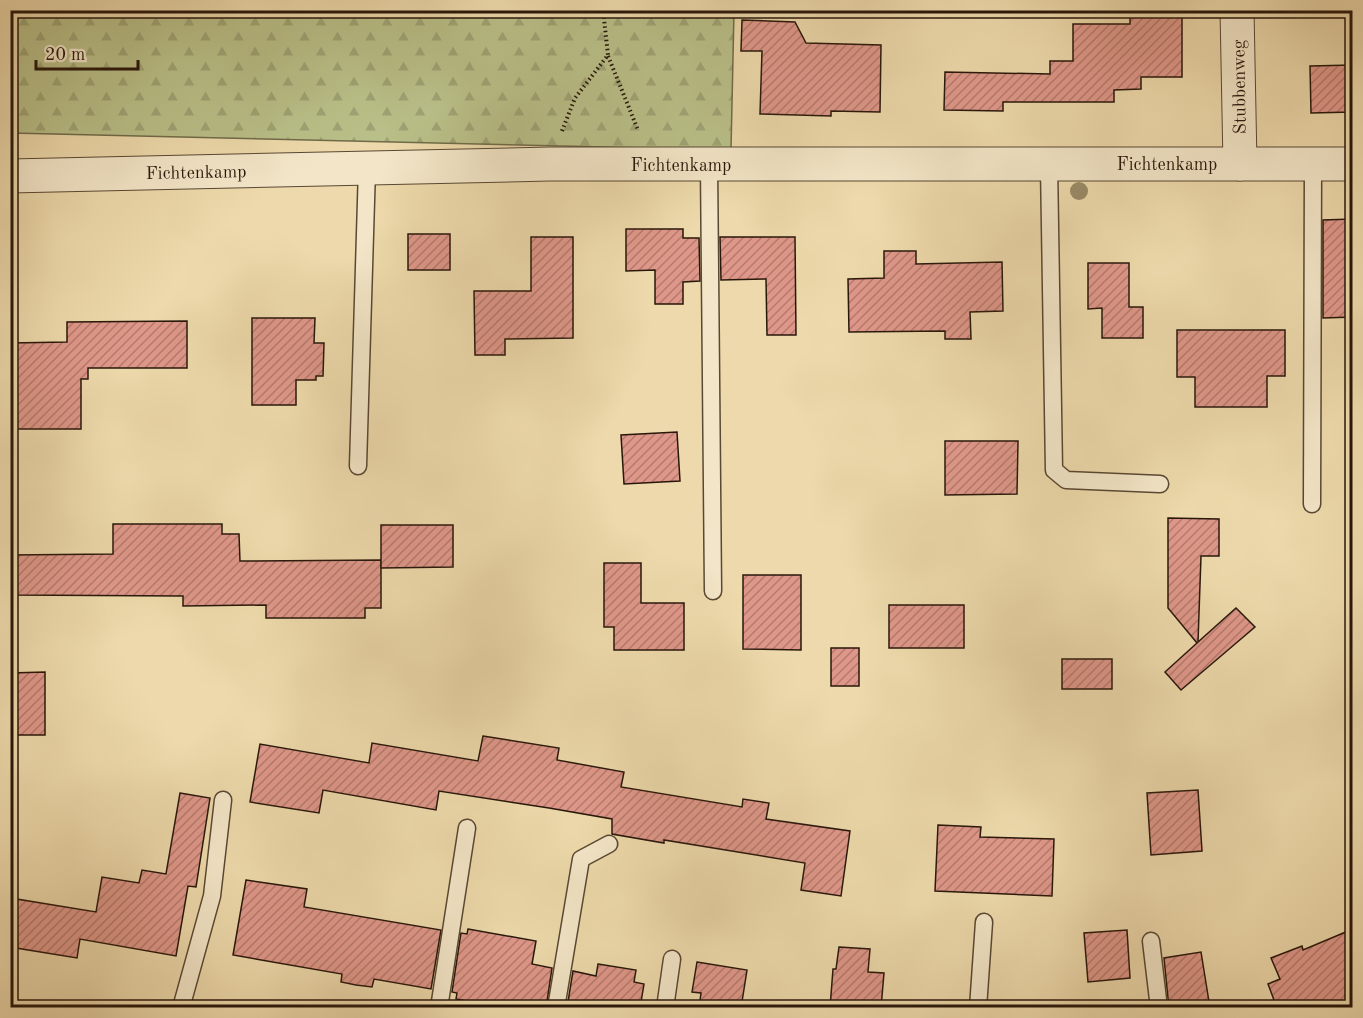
<svg xmlns="http://www.w3.org/2000/svg" width="1363" height="1018" font-family="'Old Standard TT',serif">
<style>
.forest{fill:url(#forest-firs);stroke:#706b4a;stroke-width:1.5}
.building{fill:url(#building-hatch);stroke:#28170b;stroke-width:1.5}
.lines{fill:none;stroke-linecap:round;stroke-linejoin:round}
.service-casing{stroke:#594833;stroke-width:19}
.minor-casing{stroke:#594833;stroke-width:35}
.path{stroke:#28170b;stroke-width:4;stroke-dasharray:1.5 3;stroke-linecap:butt}
.service{stroke:#f3e6c8;stroke-width:16}
.minor{stroke:#f3e6c8;stroke-width:33}
.tree{fill:#998a67}
.labels{text-anchor:middle;stroke-width:6;stroke-linejoin:round;paint-order:stroke}
.street-label{font-size:18px;fill:#28170b;stroke:#f3e6c8}
</style>
<defs>
<pattern id="forest-firs" width="22" height="20" patternUnits="userSpaceOnUse" patternTransform="scale(1.5)"><rect width="22" height="20" fill="#b9bf88"/><path d="M5 1l3.5 6h-7zM16 11l3.5 6h-7z" fill="#9fa374"/></pattern>
<pattern id="building-hatch" width="6" height="6" patternUnits="userSpaceOnUse" patternTransform="scale(1.5)"><rect width="6" height="6" fill="#df9789"/><path d="M-1 1l2-2M0 6l6-6M5 7l2-2" fill="none" stroke="#b57a6e"/></pattern>
</defs>
<rect width="100%" height="100%" fill="#edd9ab"/>
<filter id="stains"><feTurbulence type="fractalNoise" baseFrequency=".00333" numOctaves="4"/><feColorMatrix values="0 0 0 0 .2 0 0 0 0 .09 0 0 0 0 .02 0 0 0 .5 -.17"/></filter>
<radialGradient id="worn" r=".72"><stop offset=".6" stop-color="#630" stop-opacity="0"/><stop offset="1" stop-color="#630" stop-opacity=".3"/></radialGradient>
<path class="forest" d="M11 11H734L731 150 11 133Z"/>
<g class="building">
<path d="M1130 15H1182V77H1141V89L1114 90V102H1003V111L944 110 945 72 1050 74V61H1073V24H1130Z"/>
<path d="M742 20 795 22 806 43 881 45 880 112 831 111V116L760 114 762 51H741Z"/>
<path d="M1353 65V112L1311 113 1310 66Z"/>
<path d="M1353 219V317L1323 318V220Z"/>
<path d="M626 229H683V238H699L700 281 683 282V304H655V270L626 271Z"/>
<rect x="408" y="234" width="42" height="36"/>
<path d="M531 237H573V338L505 339V355H475L474 291H531Z"/>
<path d="M720 237H795L796 335H767L766 279 721 280Z"/>
<path d="M884 251H916V264L1002 262 1003 311 970 312 971 339H945V331L849 332 848 279 884 278Z"/>
<path d="M1088 263H1129V307H1143V338H1102V308L1088 309Z"/>
<path d="M252 318H315L314 343H324L323 376H316V380H296V405H252Z"/>
<path d="M187 321V368H88V379H81V429H10V343L67 342V322Z"/>
<path d="M1177 330H1285V376H1267V407H1195V377H1177Z"/>
<path d="M677 432 680 481 624 484 621 435Z"/>
<path d="M945 441H1018L1017 494 945 495Z"/>
<path d="M1168 518 1219 519V556H1201L1198 642 1236 608 1255 627 1181 690 1165 672 1197 643 1168 608Z"/>
<path d="M113 524H222V534H239L240 561 381 560V608H365V618H266V605L183 606V596L10 595V555L113 554Z"/>
<path d="M381 525H453V567L381 568Z"/>
<path d="M604 563H641V603H684V650H614V627H604Z"/>
<path d="M743 575H801V650L743 649Z"/>
<rect x="889" y="605" width="75" height="43"/>
<rect x="831" y="648" width="28" height="38"/>
<rect x="1062" y="659" width="50" height="30"/>
<path d="M45 672V735H10V673Z"/>
<path d="M483 736 559 748 557 760 624 772 621 787 742 807 743 799 769 803 766 819 850 831 841 896 801 890 805 863 664 840V843L612 834V819L549 808 439 791 436 810 323 790 319 813 250 802 260 744 369 763 372 743 478 761Z"/>
<path d="M1198 790 1202 851 1151 855 1147 793Z"/>
<path d="M180 793 210 798 196 887 188 886 176 956 80 939 77 958 10 947V898L96 912 102 877 139 883 142 870 166 874Z"/>
<path d="M938 825 981 827 980 837 1054 839 1052 896 935 891Z"/>
<path d="M246 880 307 889 304 907 441 930 431 989 374 979 372 987 356 985 341 982 342 974 233 955Z"/>
<path d="M468 929 536 941 532 964 552 968 546 1008H505L456 999 457 993 452 992 461 933 467 934Z"/>
<path d="M1353 929V1008H1277L1268 984 1280 979 1271 958 1302 946 1303 950Z"/>
<path d="M1127 930 1130 978 1088 982 1084 933Z"/>
<path d="M839 947 870 949 868 972 884 973 881 1008H830L833 969H836Z"/>
<path d="M1201 952 1210 1008H1169L1164 958Z"/>
<path d="M697 962 747 970 741 1008H699L701 993 692 992Z"/>
<path d="M598 964 636 970 634 982 644 984 640 1008H567L573 971 596 976Z"/>
</g>
<g class="lines">
<g class="service-casing">
<g id="service">
<path d="M709 165 713 591"/>
<path d="M1049 165 1054 470 1066 480 1160 484"/>
<path d="M358 466 367 168"/>
<path d="M1312 504 1313 164"/>
<path d="M1151 941 1159 1008"/>
<path d="M181 1008 212 896 223 800"/>
<path d="M439 1008 467 828"/>
<path d="M556 1008 581 859 609 844"/>
<path d="M665 1008 672 959"/>
<path d="M978 1008 984 922"/>
</g>
</g>
<g class="minor-casing">
<g id="minor">
<path d="M1237 10 1240 164"/>
<path d="M10 176 550 164H1352"/>
</g>
</g>
<g class="path">
<path d="M608 56 638 130"/>
<path d="M562 131 575 98 608 55 603 10"/>
</g>
<use href="#service" class="service"/>
<use href="#minor" class="minor"/>
</g>
<circle class="tree" cx="1079" cy="191" r="9"/>
<g class="labels">
<g class="street-label">
<text transform="translate(1239 87) rotate(-91)" y="6">Stubbenweg</text>
<text x="1167" y="170">Fichtenkamp</text>
<text x="681" y="171">Fichtenkamp</text>
<text transform="translate(196 172) rotate(-1)" y="6">Fichtenkamp</text>
</g>
</g>
<rect width="1363" height="1018" fill="none" stroke="#edd9ab" stroke-width="36"/>
<rect x="12" y="12" width="1339" height="994" fill="none" stroke="#28170b" stroke-width="3"/>
<rect x="18" y="18" width="1327" height="982" fill="none" stroke="#28170b" stroke-width="1.5"/>
<path d="M36 60v9h102v-9" fill="none" stroke="#28170b" stroke-width="3"/>
<text x="45" y="60" font-size="18" fill="#28170b" stroke="#f3e6c8" stroke-width="4.5" paint-order="stroke">20 m</text>
<rect width="100%" height="100%" filter="url(#stains)"/>
<rect width="100%" height="100%" fill="url(#worn)"/>
</svg>
